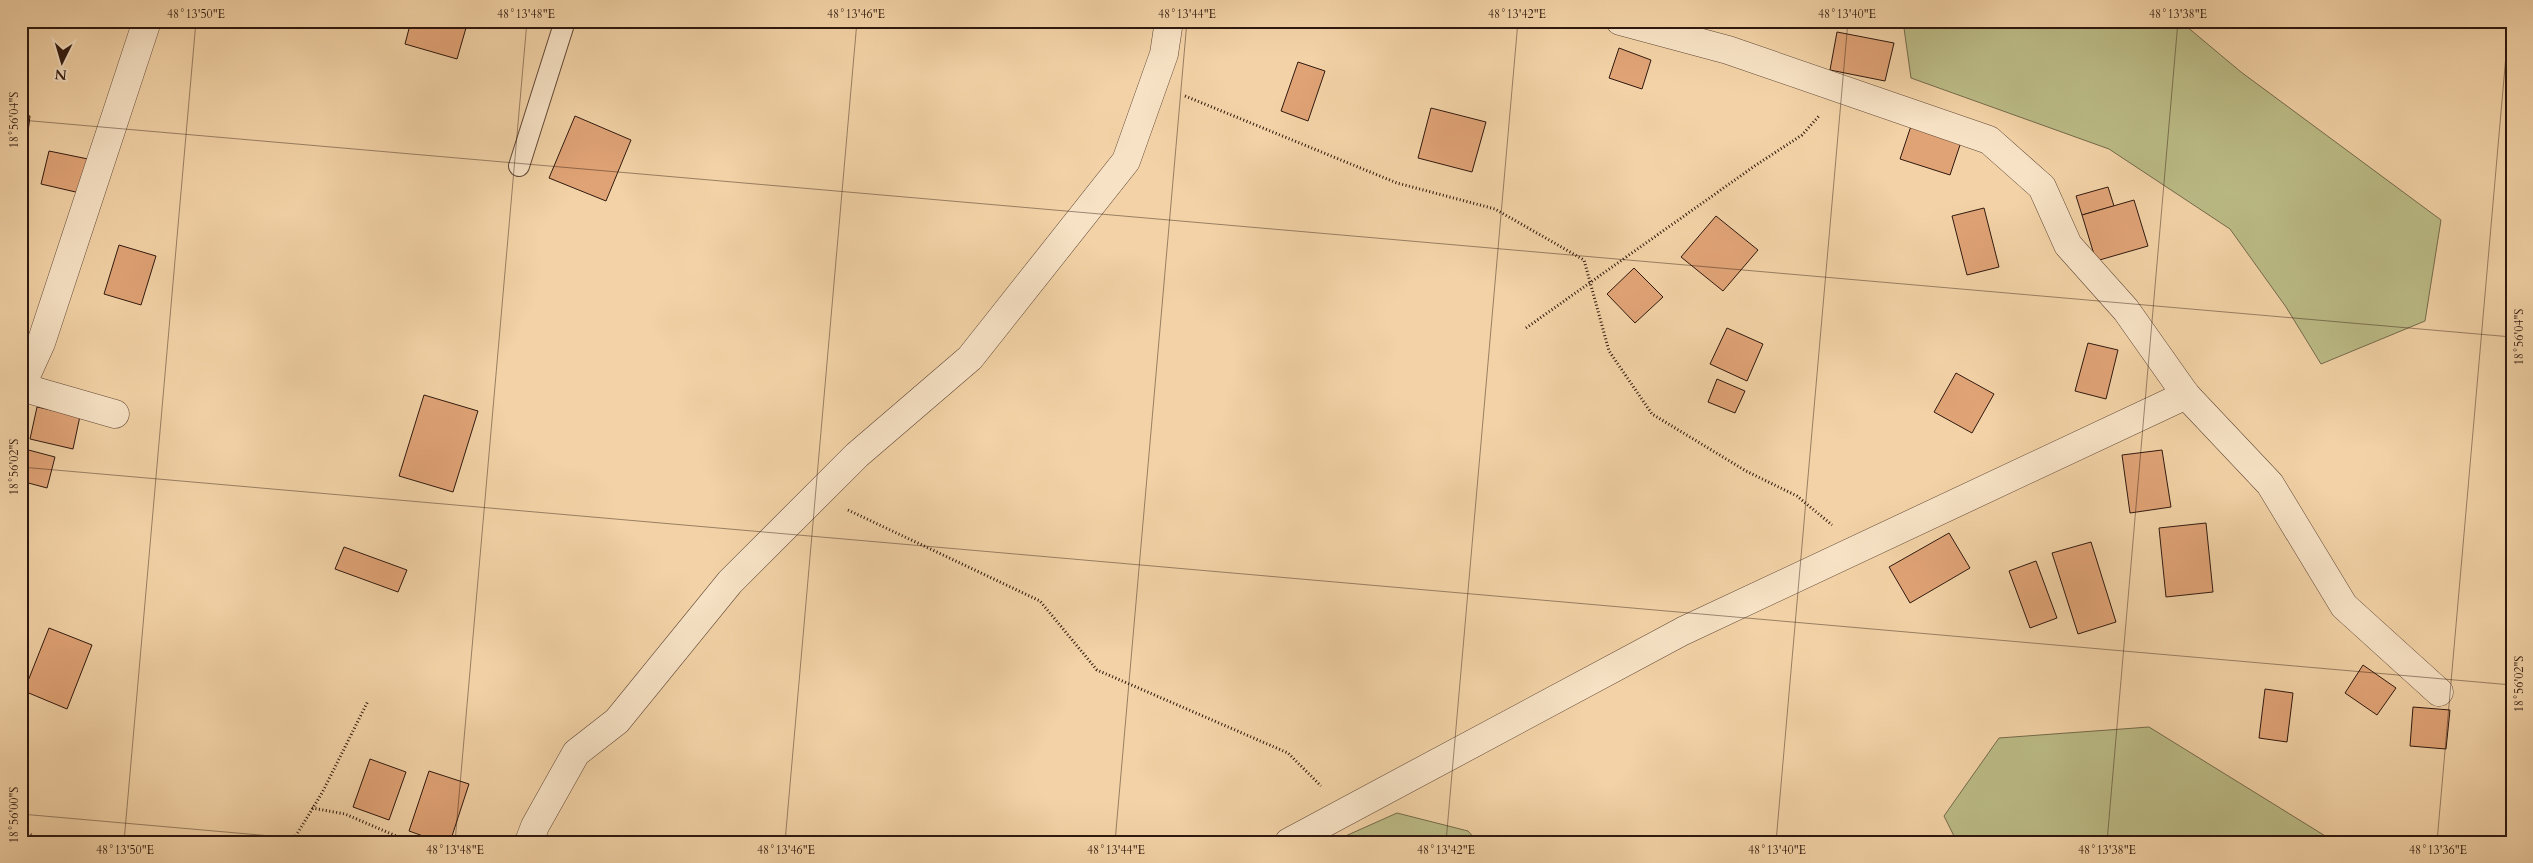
<svg xmlns="http://www.w3.org/2000/svg" width="2533" height="863" font-family="Cardo,serif">
<style>
.green{fill:#bbbb86;stroke:#756a4a}
.building{fill:#e0a376;stroke:#2f190f}
.lines{fill:none;stroke-linecap:round;stroke-linejoin:round}
.service-casing{stroke:#604735;stroke-width:22}
.minor-casing{stroke:#604735;stroke-width:29}
.path{stroke:#2f190f;stroke-width:3;stroke-dasharray:1 2.5;stroke-linecap:butt}
.service{stroke:#f7e2c5;stroke-width:20}
.minor{stroke:#f7e2c5;stroke-width:28}
.ticks{fill:none;stroke:#2f190f;stroke-width:1;stroke-opacity:0.45}
.neatline{fill:none;stroke:#2f190f;stroke-width:2}
.ticks-label{font-size:12px;text-anchor:middle;fill:#2f190f}
</style>
<rect width="100%" height="100%" fill="#f2d2a6"/>
<filter id="stains"><feTurbulence type="fractalNoise" baseFrequency=".004" numOctaves="4"/><feColorMatrix values="0 0 0 0 .2 0 0 0 0 .09 0 0 0 0 .02 0 0 0 .5 -.17"/></filter>
<radialGradient id="worn" r=".72"><stop offset=".6" stop-color="#630" stop-opacity="0"/><stop offset="1" stop-color="#630" stop-opacity=".3"/></radialGradient>
<g class="green">
<path d="M1903 21H2180L2241 72 2441 220 2425 321 2321 364 2286 307 2230 229 2109 149 1911 78Z"/>
<path d="M2149 727 2335 842H1957L1944 816 1999 738Z"/>
<path d="M1397 813 1468 831 1478 842H1332Z"/>
</g>
<g class="building">
<path d="M411 21H468L457 59 405 44Z"/>
<path d="M1837 32 1894 43 1885 81 1830 70Z"/>
<path d="M1619 48 1651 60 1642 89 1609 78Z"/>
<path d="M1298 62 1325 71 1308 121 1281 111Z"/>
<path d="M1431 108 1486 122 1472 172 1418 158Z"/>
<path d="M21 115 30 116 23 172H21Z"/>
<path d="M575 116 631 140 606 201 549 178Z"/>
<path d="M1912 123 1962 139 1950 175 1900 159Z"/>
<path d="M49 151 88 159 80 193 41 184Z"/>
<path d="M2108 187 2114 206 2082 215 2076 196Z"/>
<path d="M2134 200 2148 246 2096 261 2082 215Z"/>
<path d="M1984 208 1999 267 1967 275 1952 216Z"/>
<path d="M1716 216 1758 250 1723 291 1681 257Z"/>
<path d="M119 245 156 256 141 305 104 294Z"/>
<path d="M1634 268 1663 297 1635 323 1607 294Z"/>
<path d="M1727 328 1763 344 1747 381 1710 364Z"/>
<path d="M2088 343 2118 350 2106 399 2075 391Z"/>
<path d="M1956 373 1994 394 1972 433 1934 412Z"/>
<path d="M1717 379 1745 391 1735 413 1708 402Z"/>
<path d="M424 395 478 411 453 492 399 476Z"/>
<path d="M37 407 80 416 73 449 30 439Z"/>
<path d="M21 448 55 457 47 488 21 481Z"/>
<path d="M2162 450 2171 507 2130 513 2122 455Z"/>
<path d="M2206 523 2213 592 2166 597 2159 528Z"/>
<path d="M1949 533 1970 568 1910 603 1889 567Z"/>
<path d="M2091 542 2116 622 2078 634 2052 553Z"/>
<path d="M344 547 407 570 398 592 335 569Z"/>
<path d="M2036 561 2057 618 2030 628 2009 571Z"/>
<path d="M49 628 92 645 67 709 24 691Z"/>
<path d="M2363 665 2396 688 2377 715 2345 693Z"/>
<path d="M2265 689 2293 693 2287 742 2259 738Z"/>
<path d="M2413 707 2450 710 2446 749 2410 746Z"/>
<path d="M370 759 406 772 389 820 353 807Z"/>
<path d="M429 771 469 784 450 842H440L409 831Z"/>
</g>
<g class="lines">
<g class="service-casing">
<path id="service" d="M519 166 565 21"/>
</g>
<g class="minor-casing">
<g id="minor">
<path d="M1620 21 1728 50 1989 140 2042 187 2068 245 2126 310 2186 395 2270 484 2344 606 2439 692"/>
<path d="M21 387 41 343 147 21"/>
<path d="M21 387 115 414"/>
<path d="M529 842 535 826 576 753 617 721 730 582 857 455 970 358 1126 161 1164 54 1169 21"/>
<path d="M1289 842 1683 631 2186 395"/>
</g>
</g>
<g class="path">
<path d="M1185 96 1397 183 1495 209 1584 260 1609 351 1652 414 1746 471 1797 496 1832 525"/>
<path d="M1526 328 1756 165 1802 135 1819 116"/>
<path d="M848 510 1040 601 1097 670 1288 753 1321 786"/>
<path d="M312 808 345 814 410 842"/>
<path d="M21 830 45 842"/>
<path d="M292 842 322 793 368 701"/>
</g>
<use href="#service" class="service"/>
<use href="#minor" class="minor"/>
</g>
<path class="ticks" d="M21 120 2512 337M21 467 2512 685M21 814 339 842M124 842 196 21M455 842 527 21M785 842 857 21M1115 842 1187 21M1446 842 1518 21M1776 842 1848 21M2107 842 2178 21M2437 842 2509 21"/>
<rect width="2533" height="863" fill="none" stroke="#f2d2a6" stroke-width="55"/>
<g transform="translate(62 62) rotate(185)" stroke="#f7e2c5" stroke-width="4" paint-order="stroke">
<path d="M0-4L9 19L0 12L-9 19Z" fill="#2f190f"/>
<text y="-8" font-size="14" font-weight="bold" text-anchor="middle" fill="#2f190f">N</text>
</g>
<rect x="28" y="28" width="2478" height="808" class="neatline"/>
<g class="ticks-label">
<text x="196" y="18">48°13'50"E</text>
<text x="526" y="18">48°13'48"E</text>
<text x="856" y="18">48°13'46"E</text>
<text x="1187" y="18">48°13'44"E</text>
<text x="1517" y="18">48°13'42"E</text>
<text x="1847" y="18">48°13'40"E</text>
<text x="2178" y="18">48°13'38"E</text>
<text transform="translate(14 120) rotate(-90)" y="4">18°56'04"S</text>
<text transform="translate(2519 337) rotate(-90)" y="4">18°56'04"S</text>
<text transform="translate(14 467) rotate(-90)" y="4">18°56'02"S</text>
<text transform="translate(2519 684) rotate(-90)" y="4">18°56'02"S</text>
<text transform="translate(14 815) rotate(-90)" y="4">18°56'00"S</text>
<text x="125" y="854">48°13'50"E</text>
<text x="455" y="854">48°13'48"E</text>
<text x="786" y="854">48°13'46"E</text>
<text x="1116" y="854">48°13'44"E</text>
<text x="1446" y="854">48°13'42"E</text>
<text x="1777" y="854">48°13'40"E</text>
<text x="2107" y="854">48°13'38"E</text>
<text x="2438" y="854">48°13'36"E</text>
</g>
<rect width="100%" height="100%" filter="url(#stains)"/>
<rect width="100%" height="100%" fill="url(#worn)"/>
</svg>
